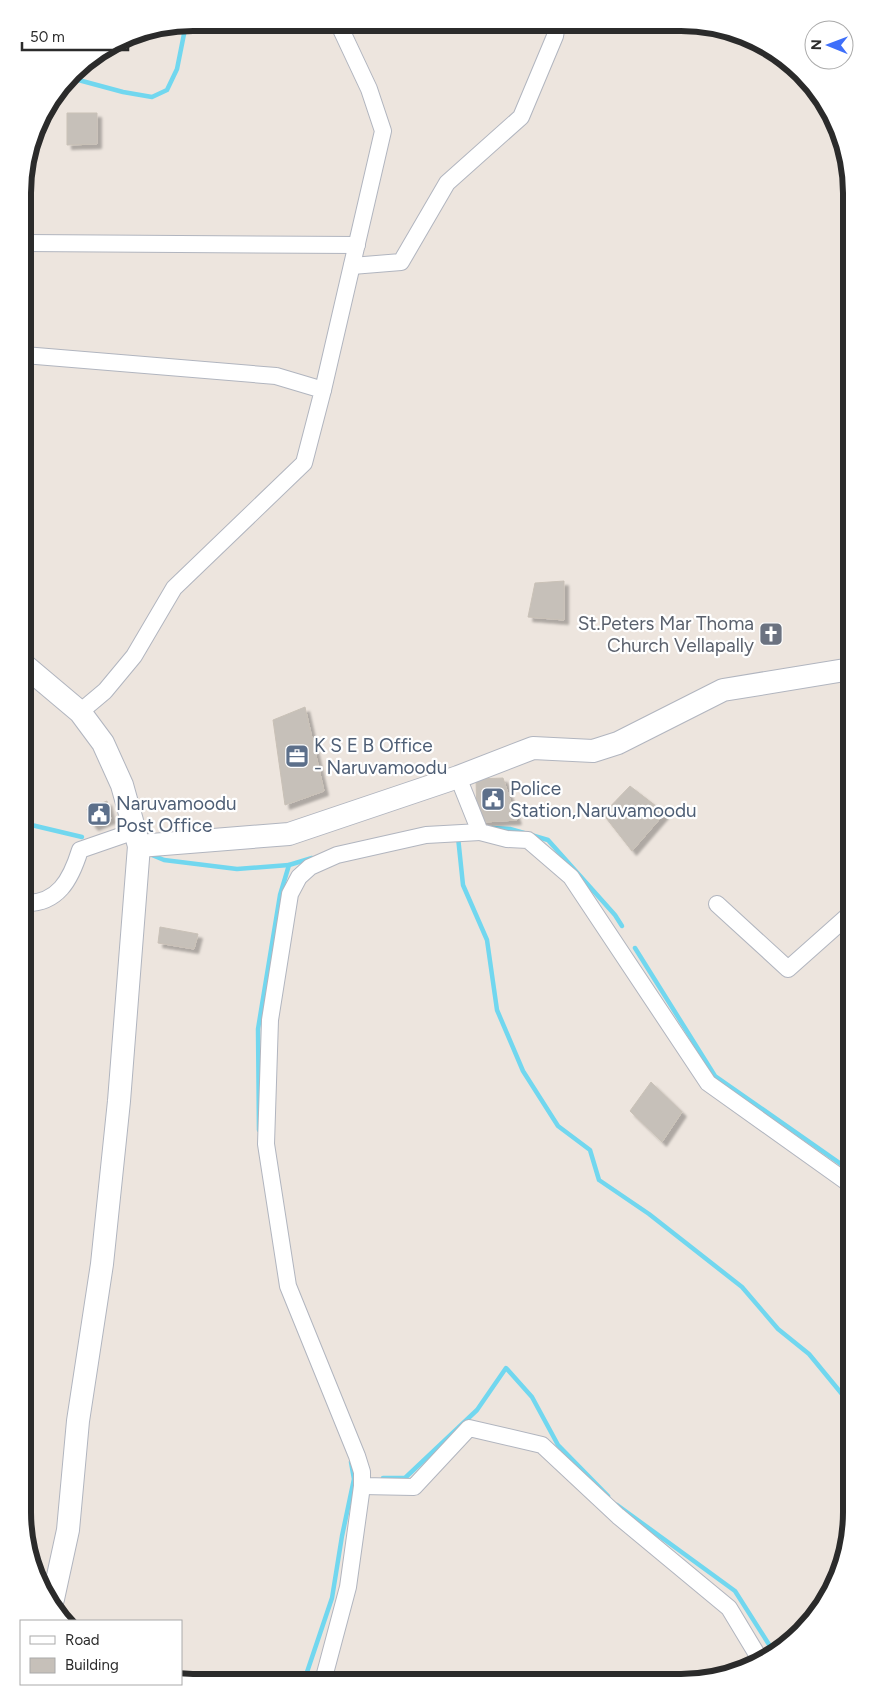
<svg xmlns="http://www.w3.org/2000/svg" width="874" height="1705" font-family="Figtree,sans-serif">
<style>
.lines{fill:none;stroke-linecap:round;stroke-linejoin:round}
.stream{stroke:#71d7ef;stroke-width:4.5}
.building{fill:#c6c0b9;stroke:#c9c1b7;filter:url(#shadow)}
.street-casing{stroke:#b1b5bf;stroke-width:18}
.secondary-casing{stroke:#b1b5bf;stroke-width:24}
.street{stroke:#fff;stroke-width:16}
.secondary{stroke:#fff;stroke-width:22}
.labels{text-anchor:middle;stroke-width:4.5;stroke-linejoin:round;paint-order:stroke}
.worship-label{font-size:19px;fill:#5b616d;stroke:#fff;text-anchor:end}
.service-label{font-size:19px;fill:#4e5e75;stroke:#fff;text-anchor:start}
.rim{fill:none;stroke:#2b2b2b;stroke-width:6}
</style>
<defs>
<filter id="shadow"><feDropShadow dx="4.5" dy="4.5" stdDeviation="1" flood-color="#0004"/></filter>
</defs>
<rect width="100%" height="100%" fill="#ede5de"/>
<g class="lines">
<g class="stream">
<path d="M71 78 123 92 152 97 167 90 177 69 185 29 184 24"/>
<path d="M23 823 82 837"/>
<path d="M492 828 510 829 524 833"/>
<path d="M531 835 548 840 615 915 622 926"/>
<path d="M458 837 463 885 487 940 497 1010 523 1071 558 1126 590 1150 599 1180 649 1214 742 1287 778 1329 809 1354 851 1405"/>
<path d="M152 855 164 860 237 869 289 865"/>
<path d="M635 948 715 1076 851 1171"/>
<path d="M259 1130 258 1029 280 895 289 865 312 858"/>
<path d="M383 1478H405L477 1410 506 1368 532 1397 558 1445 608 1496"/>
<path d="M617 1505 735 1591 775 1654"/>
<path d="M304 1681 332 1598 342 1536 354 1479 351 1462"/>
</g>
</g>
<g class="building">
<path d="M67 113H97V144L67 145Z"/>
<path d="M564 581V620L528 617 535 583Z"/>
<path d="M305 707 324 791 285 805 273 720Z"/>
<path d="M503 778 517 820 484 822 477 819 476 779Z"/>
<path d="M630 786 665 813 632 851 603 814Z"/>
<path d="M107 801 111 819 94 826 91 823 87 809Z"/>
<path d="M160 927 198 934 194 949 158 943Z"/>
<path d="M651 1082 682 1112 662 1142 630 1111Z"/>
</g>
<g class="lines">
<g class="street-casing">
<g id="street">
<path d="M24 243 357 245"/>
<path d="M352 266 401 262 447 183 521 117 555 36 557 25"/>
<path d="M24 355 276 376 323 390 304 463 174 588 134 656 105 691 80 712"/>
<path d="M323 390 383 131 369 89 338 23"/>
<path d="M458 777 480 832 507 839 528 840 571 877 708 1083 851 1185"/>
<path d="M480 832 426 835 337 855 310 867 299 877 290 894 270 1020 266 1144 288 1286 357 1456 362 1472V1486L414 1487 469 1428 542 1445 618 1516 729 1608 761 1661"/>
<path d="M23 903C58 905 71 879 80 850L135 831"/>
<path d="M717 904 788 969 851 913"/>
<path d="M323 1681 348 1587 362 1486"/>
</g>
</g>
<g class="secondary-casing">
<g id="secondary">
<path d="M23 664 80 712 103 743 122 785 139 846 119 1101 102 1264 78 1421 68 1530 53 1599"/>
<path d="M139 846 289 834 458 777 533 748 593 751 618 743 723 690 851 669"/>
</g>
</g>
<use href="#street" class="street"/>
<use href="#secondary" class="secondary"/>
</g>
<defs>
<g id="church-square" transform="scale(1.25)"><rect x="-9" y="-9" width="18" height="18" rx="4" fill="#6b7280" stroke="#fff"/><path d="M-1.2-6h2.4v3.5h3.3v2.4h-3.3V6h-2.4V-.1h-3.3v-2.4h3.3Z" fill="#fff"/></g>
<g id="office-square" transform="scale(1.25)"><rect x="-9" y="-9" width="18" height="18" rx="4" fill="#5c6f8a" stroke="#fff"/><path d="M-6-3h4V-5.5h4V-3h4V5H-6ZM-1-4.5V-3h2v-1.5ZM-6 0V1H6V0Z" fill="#fff"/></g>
<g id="civic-square" transform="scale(1.25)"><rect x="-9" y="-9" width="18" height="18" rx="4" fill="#5c6f8a" stroke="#fff"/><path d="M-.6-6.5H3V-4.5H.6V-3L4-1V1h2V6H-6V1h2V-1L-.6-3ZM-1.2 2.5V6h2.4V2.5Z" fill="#fff"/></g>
</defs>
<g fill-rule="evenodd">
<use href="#church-square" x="771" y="634"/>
<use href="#office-square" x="297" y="756"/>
<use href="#civic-square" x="493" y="799"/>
<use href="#civic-square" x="99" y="814"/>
</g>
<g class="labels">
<g class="worship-label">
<text x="754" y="630">St.Peters Mar Thoma<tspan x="754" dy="22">Church Vellapally</tspan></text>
</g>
<g class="service-label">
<text x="314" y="752">K S E B Office<tspan x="314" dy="22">- Naruvamoodu</tspan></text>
<text x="510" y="795">Police<tspan x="510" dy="22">Station,Naruvamoodu</tspan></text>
<text x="116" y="810">Naruvamoodu<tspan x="116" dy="22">Post Office</tspan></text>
</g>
</g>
<path d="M0 0H874V1705H0ZM193 31H681A162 162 0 0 1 843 193V1512A162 162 0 0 1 681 1674H193A162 162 0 0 1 31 1512V193A162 162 0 0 1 193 31Z" fill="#fff" fill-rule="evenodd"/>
<path class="rim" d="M193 31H681A162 162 0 0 1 843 193V1512A162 162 0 0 1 681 1674H193A162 162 0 0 1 31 1512V193A162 162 0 0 1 193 31Z"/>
<rect x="20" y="1620" width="162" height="65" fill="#ffffff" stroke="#aaaaaa"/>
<rect x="30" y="1636" width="25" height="8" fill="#ffffff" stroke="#aaaaaa"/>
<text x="65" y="1645" font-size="15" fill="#2b2b2b">Road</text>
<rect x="30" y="1658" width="25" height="15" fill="#c6c0b9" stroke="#aaaaaa"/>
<text x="65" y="1670" font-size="15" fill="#2b2b2b">Building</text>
<g transform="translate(829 45) rotate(271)"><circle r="24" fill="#ffffff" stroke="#aaaaaa"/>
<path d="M0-4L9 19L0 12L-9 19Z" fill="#3e6ffa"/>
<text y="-8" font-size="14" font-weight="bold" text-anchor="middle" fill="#2b2b2b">N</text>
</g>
<path d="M22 42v8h106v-8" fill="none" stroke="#2b2b2b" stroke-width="2.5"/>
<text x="30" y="42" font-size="15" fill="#2b2b2b" stroke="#ffffff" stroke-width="4" paint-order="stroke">50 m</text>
</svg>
